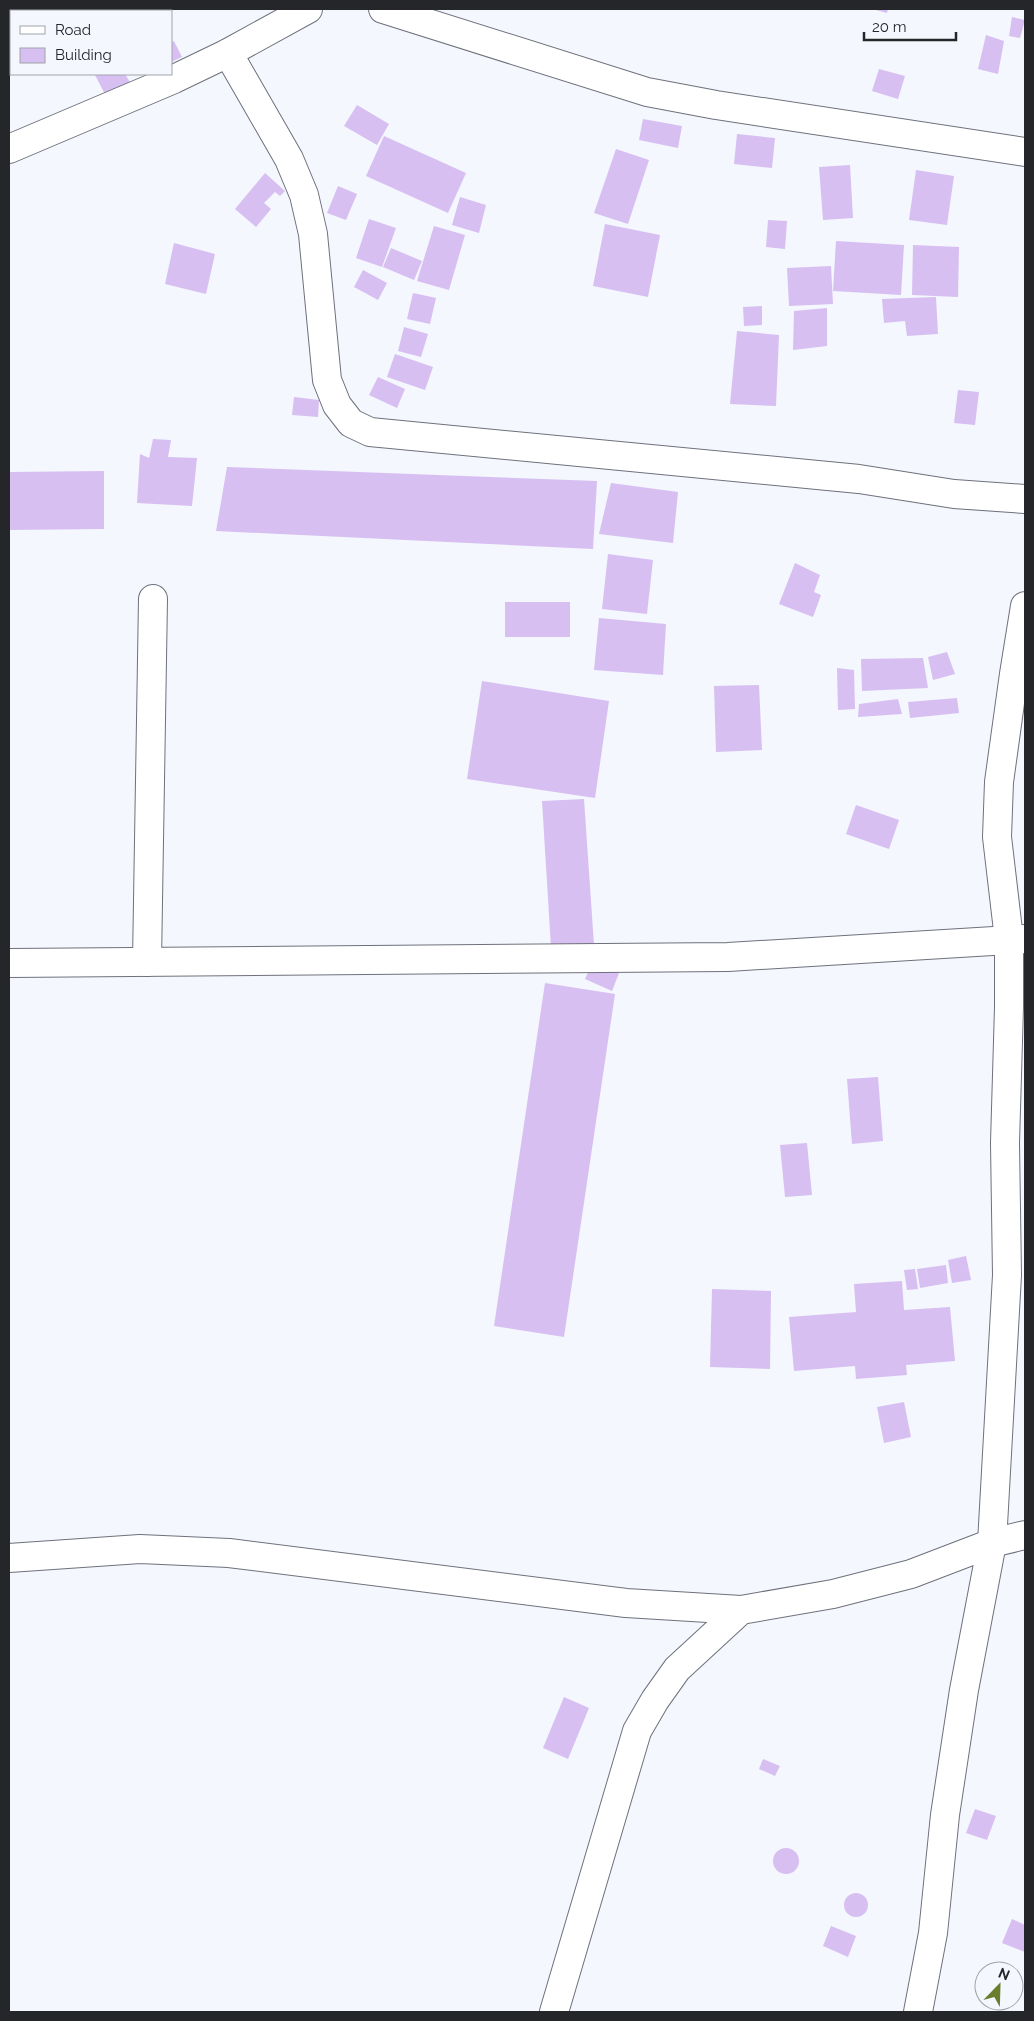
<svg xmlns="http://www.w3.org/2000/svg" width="1034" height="2021" font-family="Raleway,sans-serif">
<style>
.building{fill:#d7bff2}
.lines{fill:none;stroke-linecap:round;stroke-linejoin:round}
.street-casing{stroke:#6e717b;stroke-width:30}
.street{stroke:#fff;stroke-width:28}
</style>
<rect width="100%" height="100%" fill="#f4f7fe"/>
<g class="building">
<path d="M120 9H167L168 11H122Z"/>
<path d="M872 9H888L887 13Z"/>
<path d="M1012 17 1025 20 1020 38 1009 36Z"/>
<path d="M986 35 1004 41 998 74 978 69Z"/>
<path d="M174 41 182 57 171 62V42Z"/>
<path d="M879 69 905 76 898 99 872 91Z"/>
<path d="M98 74H125L131 84 106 96 95 75Z"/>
<path d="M357 105 389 124 377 145 344 126Z"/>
<path d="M643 119 682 126 678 148 639 140Z"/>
<path d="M737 134 775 138 772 168 734 164Z"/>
<path d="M384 136 466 173 448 213 366 176Z"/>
<path d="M616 149 649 160 628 224 594 213Z"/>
<path d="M850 165 853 218 823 220 819 167Z"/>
<path d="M916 170 954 176 947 225 909 220Z"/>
<path d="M265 173 285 191 280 196 275 192 264 203 271 209 256 227 235 209Z"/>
<path d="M338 186 357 194 346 220 327 213Z"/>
<path d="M460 197 486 205 479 233 452 225Z"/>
<path d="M369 219 396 228 382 267 356 258Z"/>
<path d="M768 220 787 221 785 249 766 247Z"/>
<path d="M605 224 660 235 648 297 593 286Z"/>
<path d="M434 226 465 235 449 290 417 281Z"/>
<path d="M836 241 904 245 901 295 833 291Z"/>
<path d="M174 243 215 254 206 294 165 284Z"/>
<path d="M913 245 959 247 958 297 912 295Z"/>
<path d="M391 248 422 261 414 280 383 267Z"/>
<path d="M831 266 833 304 789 306 787 268Z"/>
<path d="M363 270 387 283 378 300 354 287Z"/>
<path d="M413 293 436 298 430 324 407 319Z"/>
<path d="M936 297 938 334 907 336 905 321 884 323 882 299Z"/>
<path d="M762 306V325L744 326 743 307Z"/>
<path d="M827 308V346L793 350 794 311Z"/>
<path d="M404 327 428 334 421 357 398 351Z"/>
<path d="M737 331 779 335 776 406 730 404Z"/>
<path d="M395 354 433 367 425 390 387 377Z"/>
<path d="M378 377 405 389 397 408 369 395Z"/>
<path d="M958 390 979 392 975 425 954 423Z"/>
<path d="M294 397 319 400 318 417 292 415Z"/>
<path d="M153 439 171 440 168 457 197 458 192 506 137 503 140 454 149 458Z"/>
<path d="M227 467 597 481 593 549 216 531Z"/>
<path d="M104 471V529L9 530V472Z"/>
<path d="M611 483 678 492 673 543 599 534Z"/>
<path d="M608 554 653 560 647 614 602 609Z"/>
<path d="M795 563 820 575 814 592 821 595 813 617 779 604Z"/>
<rect x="505" y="602" width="65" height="35"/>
<path d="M599 618 666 624 663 675 594 670Z"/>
<path d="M947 652 955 674 933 680 928 657Z"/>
<path d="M923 658 928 688 862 691 861 659Z"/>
<path d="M837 668 854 670 855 709 838 710Z"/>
<path d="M482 681 609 701 595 798 467 779Z"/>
<path d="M759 685 762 750 716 752 714 686Z"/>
<path d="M957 698 959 713 910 718 908 702Z"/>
<path d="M898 699 902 714 858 717 859 704Z"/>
<path d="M584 799 594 945 551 947 542 801Z"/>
<path d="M856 805 899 820 889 849 846 834Z"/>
<path d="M594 959 619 973 612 991 585 979Z"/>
<path d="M545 983 615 994 564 1337 494 1326Z"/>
<path d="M878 1077 883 1141 852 1144 847 1079Z"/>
<path d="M807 1143 812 1195 785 1197 780 1145Z"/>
<path d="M966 1256 971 1280 952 1283 948 1260Z"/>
<path d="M946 1265 948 1283 920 1288 917 1269Z"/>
<path d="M915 1269 918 1289 907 1290 904 1270Z"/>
<path d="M902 1281 904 1310 950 1307 955 1361 906 1365 907 1375 856 1379 855 1366 794 1371 789 1317 856 1312 854 1284Z"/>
<path d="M712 1289 771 1291 770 1369 710 1367Z"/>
<path d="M904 1402 911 1437 884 1443 877 1407Z"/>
<path d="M564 1697 589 1708 568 1759 543 1748Z"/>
<path d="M763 1759 780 1766 775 1776 759 1769Z"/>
<path d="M975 1809 996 1816 987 1840 966 1833Z"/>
<circle cx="786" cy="1861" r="13"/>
<circle cx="856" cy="1905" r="12"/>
<path d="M1012 1919 1025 1925V1952L1002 1943Z"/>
<path d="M831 1926 856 1936 848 1957 823 1946Z"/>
</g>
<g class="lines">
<g class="street-casing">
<g id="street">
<path d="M383 9 647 92 716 105 1025 152"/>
<path d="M228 53 289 159 304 195 313 234 327 380 337 405 351 423 370 432 859 479 954 494 1025 499"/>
<path d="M9 149 174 79 228 53 308 9"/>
<path d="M147 962 153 599"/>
<path d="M9 963 728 957 1025 939"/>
<path d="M9 1558 140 1549 229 1553 626 1603 741 1610"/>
<path d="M554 2012 637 1731 655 1700 677 1669 741 1610 833 1594 911 1574 992 1543 1025 1535"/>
<path d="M918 2012 933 1933 945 1815 964 1690 992 1543 1007 1275 1005 1143 1009 1007V939L997 837 999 782 1014 674 1025 606"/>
</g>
</g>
<use href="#street" class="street"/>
</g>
<rect width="1034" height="2021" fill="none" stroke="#25262a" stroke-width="20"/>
<rect x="10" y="10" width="162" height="65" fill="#f4f7fe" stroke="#a1a3a9"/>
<rect x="20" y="26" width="25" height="8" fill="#ffffff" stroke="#a1a3a9"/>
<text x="55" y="35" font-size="15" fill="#25262a">Road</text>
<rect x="20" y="48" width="25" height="15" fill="#d7bff2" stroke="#a1a3a9"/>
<text x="55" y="60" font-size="15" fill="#25262a">Building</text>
<g transform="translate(999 1986) rotate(23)"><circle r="24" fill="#f4f7fe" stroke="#a1a3a9"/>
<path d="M0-4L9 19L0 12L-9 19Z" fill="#697d2d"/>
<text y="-8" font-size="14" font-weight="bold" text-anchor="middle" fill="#25262a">N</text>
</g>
<path d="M864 32v8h92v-8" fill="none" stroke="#25262a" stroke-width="2.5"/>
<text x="872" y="32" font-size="15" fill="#25262a" stroke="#f4f7fe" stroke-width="4" paint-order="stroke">20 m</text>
</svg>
